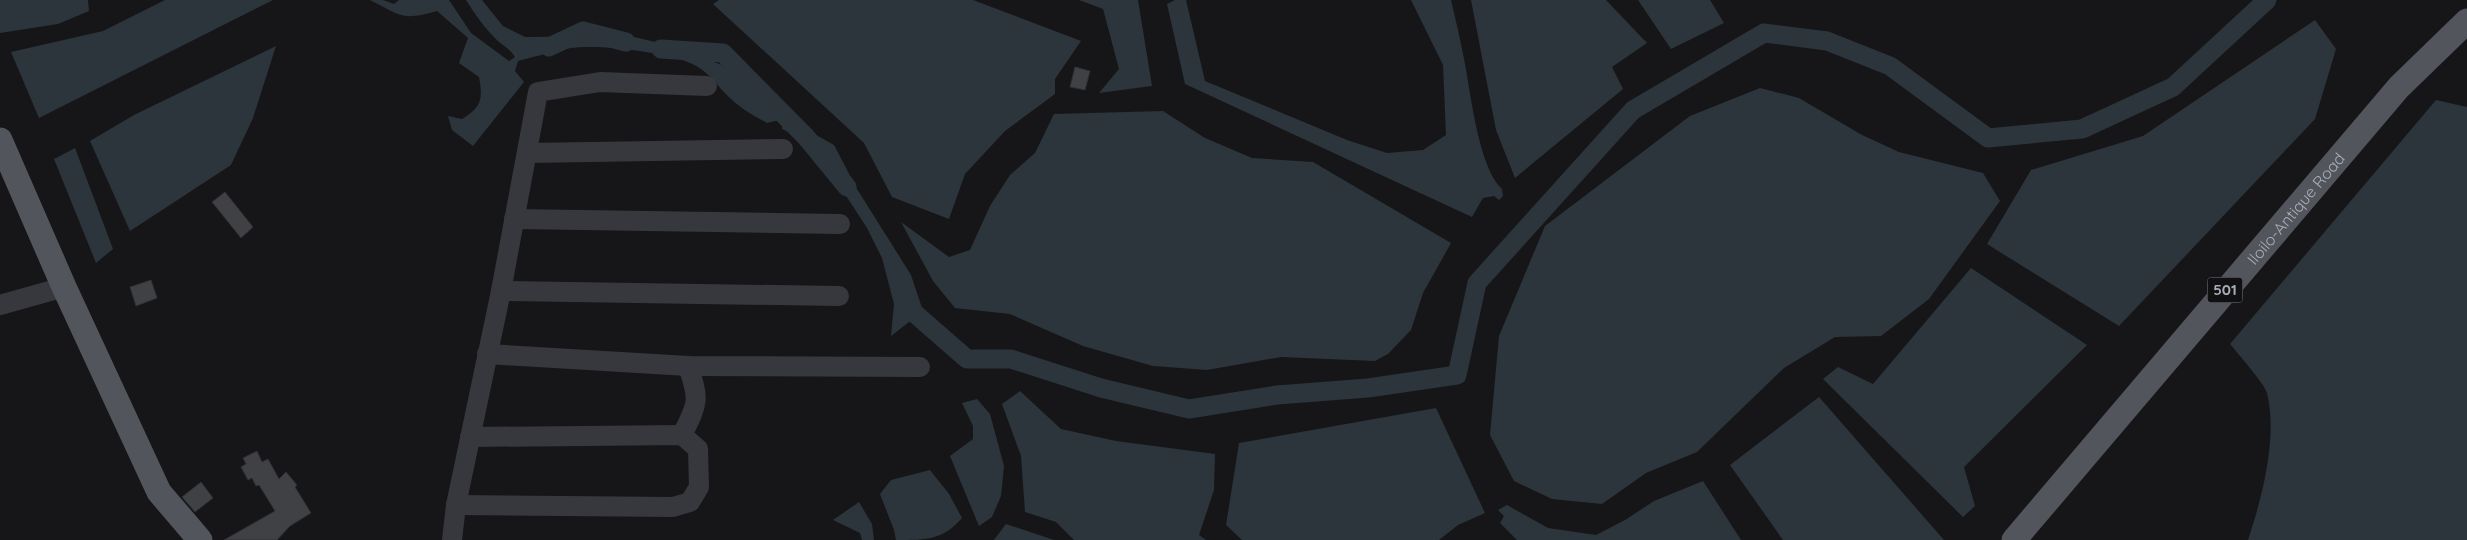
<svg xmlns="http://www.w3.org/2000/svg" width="2467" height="540" font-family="Quicksand,sans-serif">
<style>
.water{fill:#2c353c}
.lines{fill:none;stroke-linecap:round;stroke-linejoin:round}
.canal{stroke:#2c353c;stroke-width:19}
.building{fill:#404145;stroke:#303034}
.minor{stroke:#37383d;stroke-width:20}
.major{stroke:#53555c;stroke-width:25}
.labels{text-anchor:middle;stroke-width:4;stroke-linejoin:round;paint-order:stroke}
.shield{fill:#111113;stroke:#7b7e86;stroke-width:1}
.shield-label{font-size:15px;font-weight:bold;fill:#a8adb8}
.street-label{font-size:16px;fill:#a8adb8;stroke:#111113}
</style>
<rect width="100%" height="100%" fill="#161618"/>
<g class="water">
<path d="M0 0H88L89 11 58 24 0 33Z"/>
<path d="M165 0H273L39 118 11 52 103 31Z"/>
<path d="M370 0H383L394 4 399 0H449L471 33 509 61 515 57C510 48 502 46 495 38 483 26 475 14 466 0H482L503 26 525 37 630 36 672 46 722 65 742 81 780 120 767 123C754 116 740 108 730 98 716 85 709 71 690 63 665 52 593 43 566 49 550 52 534 57 518 61L515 71 524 82 473 146 452 130 448 116 462 119C482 107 483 99 479 77L459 63 468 38 437 11C401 21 402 16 370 0Z"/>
<path d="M719 0H973L1081 41 1055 79V94L1005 131 965 174 949 219 892 197 864 143 713 4Z"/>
<path d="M1079 0H1138L1152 86 1099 93 1119 69 1103 9Z"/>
<path d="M1175 0H1186L1205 81 1347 140 1387 153 1423 150 1446 135 1443 65 1411 0H1451C1456 21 1461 43 1465 64 1471 96 1479 168 1502 189L1503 196 1499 200 1494 196 1483 198 1472 217 1185 84 1167 4Z"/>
<path d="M1471 0H1606L1647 43 1612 67 1623 89 1515 178 1496 130Z"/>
<path d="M1638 0H1710L1724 23 1671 49Z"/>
<path d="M2315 20 2336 49 2315 119 2119 326 1987 244 2031 170 2143 136Z"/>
<path d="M276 46 253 118 231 165 130 231 90 141 134 115Z"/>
<path d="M1760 88 1799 98 1862 135 1899 152 1983 173 2000 201 1929 299 1881 336 1835 337 1784 368 1697 452 1646 473 1602 504 1552 499 1514 481 1490 435 1499 336 1545 226 1690 116Z"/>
<path d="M2436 100 2467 107V540H2248C2262 498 2278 437 2267 393 2264 383 2238 354 2230 344Z"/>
<path d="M1163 111 1205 138 1252 158 1313 162 1451 243 1423 293 1411 330 1388 354 1375 361 1281 357 1207 370 1153 366 1083 346 1010 314 955 308 933 281 901 222 949 257 970 250 990 206 1010 175 1035 153 1054 114Z"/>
<path d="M784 117 834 145 857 189 911 275 923 311 891 336 894 304 882 258 867 228 843 191 823 151 808 140 782 129Z"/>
<path d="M75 148 113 249 96 263 54 159Z"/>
<path d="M1971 268 2087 345 1964 467 1975 506 1963 517 1823 379 1838 367 1873 384Z"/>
<path d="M1020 391 1061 429 1116 441 1215 454 1214 490 1199 535 1206 540H1074L1056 522 1025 512 1021 456 1002 404Z"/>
<path d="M1819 397 1944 540H1783L1730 465Z"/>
<path d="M977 399 990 414 1004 466 1001 496 992 517 979 526 950 456 973 439V426L962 403Z"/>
<path d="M1436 408 1485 513 1458 525 1439 540H1242L1226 525 1239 443Z"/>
<path d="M930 470 949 494 962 518C943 540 927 540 896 540L894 530 880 494 891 480Z"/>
<path d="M1703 481 1741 540H1517L1500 523 1504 516 1498 510 1507 505 1548 528 1596 535 1625 520 1654 501Z"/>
<path d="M859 502 872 524 874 540H862L860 533 833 520Z"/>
<path d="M1006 524 1054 540H994Z"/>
</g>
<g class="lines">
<g class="canal">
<path d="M549 47 583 31 626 42"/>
<path d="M661 49 723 53 806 137 847 187"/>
<path d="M903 297 905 305 967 359H1011L1101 388 1189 409 1277 395 1368 388 1457 375 1477 283 1633 110 1764 33 1827 41 1890 66 1988 138 2082 129 2173 87 2267 0"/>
</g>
</g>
<g class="building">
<path d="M1075 67 1090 71 1085 90 1070 87Z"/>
<path d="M225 192 253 227 241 238 212 202Z"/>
<path d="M151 280 157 298 136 306 130 287Z"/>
<path d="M257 451 262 462 268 459 279 479 286 472 297 485 295 487 311 513 290 526 277 540H224L275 511 259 485 256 486 252 478 248 480 241 467 246 464 243 458Z"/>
<path d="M201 482 213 498 195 512 182 497Z"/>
</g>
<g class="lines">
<g class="minor">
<path d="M527 153 783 149"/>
<path d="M514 219 840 224"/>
<path d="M501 291 839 296"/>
<path d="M0 305 64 287"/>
<path d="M487 354 688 366 920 367"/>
<path d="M682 435C698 403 700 401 688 366"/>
<path d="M456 505 673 507 690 502 699 487 698 449 682 435 470 437"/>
<path d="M452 540 456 505 501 291 538 92 600 82 707 86"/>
</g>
<g class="major">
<path d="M0 140 64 287 159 492 200 540"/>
<path id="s1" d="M2014 540 2399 87 2467 21"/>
</g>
</g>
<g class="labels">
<rect class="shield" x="2207.5" y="277.5" width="35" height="25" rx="4"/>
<g class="shield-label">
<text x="2225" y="295">501</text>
</g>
<g class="street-label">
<text dy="6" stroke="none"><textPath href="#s1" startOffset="435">Iloilo-Antique Road</textPath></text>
</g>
</g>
</svg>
